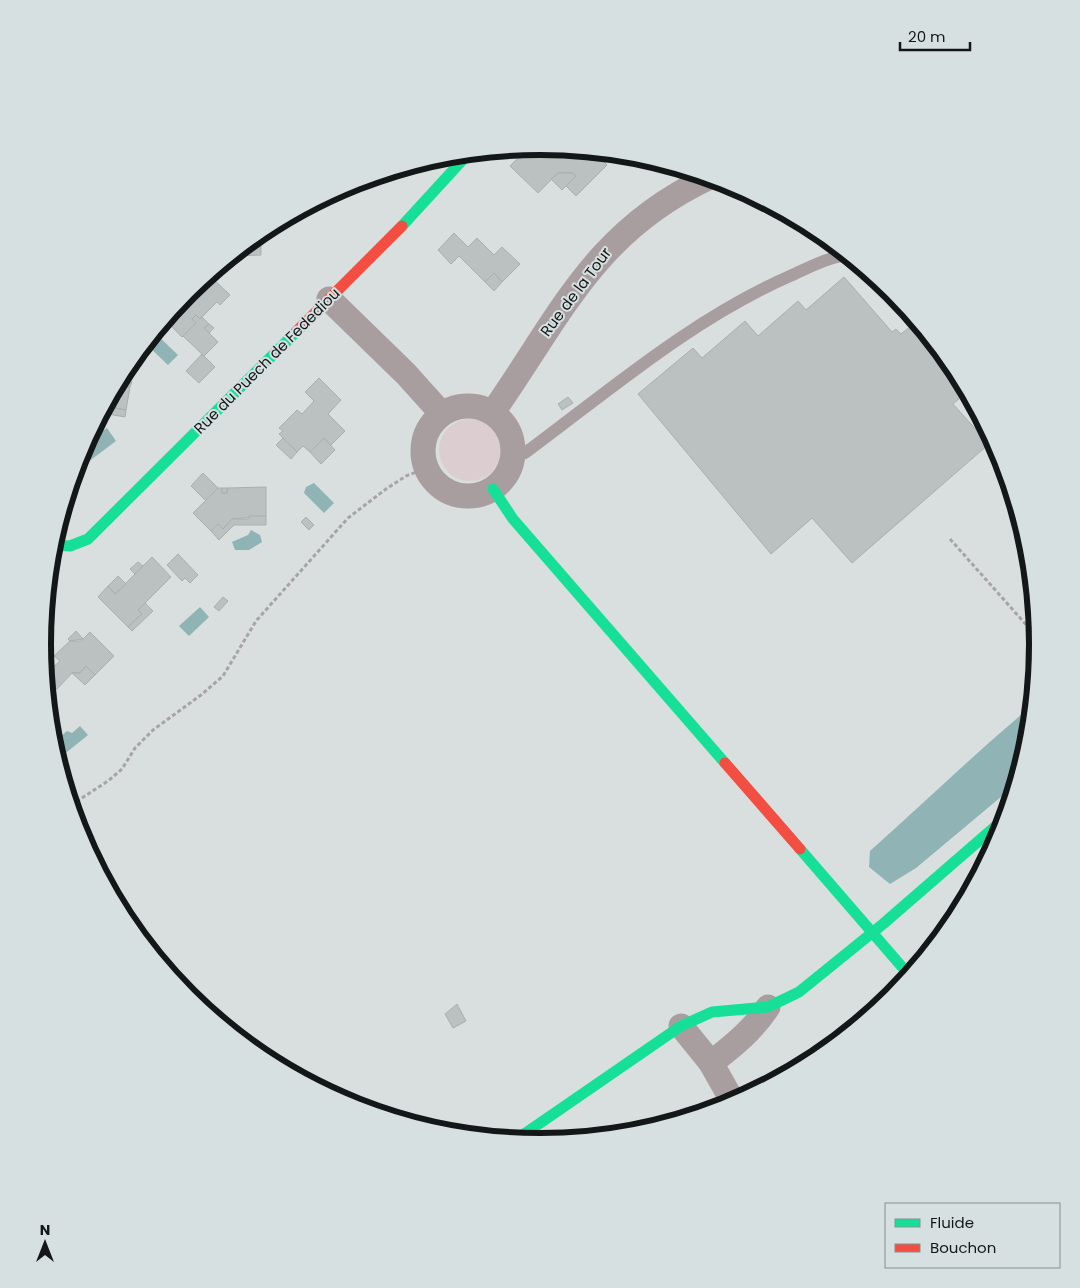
<svg xmlns="http://www.w3.org/2000/svg" width="1080" height="1288" font-family="Poppins,sans-serif">
<style>
.green{fill:#dcced0}
.water{fill:#90b3b5}
.building{fill:#bbc0c0;stroke:#a9aeae}
.lines{fill:none;stroke-linecap:round;stroke-linejoin:round}
.path{stroke:#a8a4a5;stroke-width:3;stroke-dasharray:4 2.5;stroke-linecap:butt}
.lane{stroke:#a99e9f;stroke-width:12}
.street{stroke:#a99e9f;stroke-width:25}
.fast{stroke:#16e098;stroke-width:11}
.jam{stroke:#f24e42;stroke-width:11}
.labels{text-anchor:middle;stroke-width:4;stroke-linejoin:round;paint-order:stroke}
.street-label{font-size:15px;fill:#141718;stroke:#d6e0e1}
.rim{fill:none;stroke:#141718;stroke-width:6}
</style>
<rect width="100%" height="100%" fill="#d9dede"/>
<circle class="green" cx="470" cy="450" r="31"/>
<g class="water">
<path d="M155 333 178 355 168 365 146 344Z"/>
<path d="M107 428 116 441 88 462 81 452 86 442Z"/>
<path d="M314 483 334 503 324 513 304 493 306 487Z"/>
<path d="M251 530 260 535 262 542 249 550H235L232 542 248 535Z"/>
<path d="M200 607 209 617 189 636 179 626Z"/>
<path d="M1027 710 1031 711 1028 741 1014 786 916 868 890 884 869 867 870 851C923 804 973 755 1027 710Z"/>
<path d="M80 726 88 735 62 756 53 743 67 731 72 733Z"/>
</g>
<g class="building">
<path d="M541 147H550L541 157 536 152Z"/>
<path d="M550 147 581 151 591 161 597 155 607 165 576 196 566 186 576 176 572 173H558L538 193 510 166 524 152 530 158 536 152 541 157Z"/>
<path d="M580 151 593 152 597 155 591 161Z"/>
<path d="M558 173H572L576 176 562 190 551 179Z"/>
<path d="M330 195 321 204 318 202Z"/>
<path d="M454 233 468 247 477 238 494 255 502 247 520 264 502 282 494 273 485 282 459 256 451 264 438 250Z"/>
<path d="M253 239H261V255L232 256Z"/>
<path d="M494 273 502 282 494 291 485 282Z"/>
<path d="M209 275 230 295 220 305 217 302 200 319 196 315 192 319 196 323 182 337 165 320 188 292Z"/>
<path d="M844 277 892 332 896 329 901 334 916 322 954 368 967 392 953 404 989 444 852 563 812 518 771 554 638 394 693 348 702 358 745 321 758 336 798 301 806 310Z"/>
<path d="M196 315 200 319 202 317 209 324 204 328 218 342 204 356 183 336 196 323 192 319Z"/>
<path d="M209 324 214 328 209 333 204 328Z"/>
<path d="M202 354 215 367 199 383 186 371Z"/>
<path d="M319 378 341 400 328 414 345 431 331 445 324 438 310 452 303 446 297 452 279 434 283 431 279 428 297 410 302 414 314 401 305 392Z"/>
<path d="M120 380 132 382 130 387 117 385Z"/>
<path d="M117 385 130 387 126 410 109 407 108 414 102 413Z"/>
<path d="M568 397 573 403 562 410 558 404Z"/>
<path d="M109 407 126 410 125 417 108 414Z"/>
<path d="M283 438 297 452 291 459 276 445Z"/>
<path d="M324 438 335 450 321 464 310 452Z"/>
<path d="M203 473 218 488 206 501 191 486Z"/>
<path d="M266 487V516L232 519 223 529 218 524 211 531 193 513 218 488H222V493H227V488Z"/>
<rect x="222" y="488" width="5" height="5"/>
<path d="M249 516H266V525H234L219 540 211 531 218 524 223 529 232 519H249Z"/>
<path d="M306 517 314 525 309 530 301 522Z"/>
<path d="M178 554 198 575 190 583 185 578 182 581 167 565Z"/>
<path d="M152 557 171 577 138 610 142 614 128 627 98 597 108 586 115 594Z"/>
<path d="M138 562 143 566 135 574 130 569Z"/>
<path d="M118 576 126 584 115 594 108 586Z"/>
<path d="M223 597 228 601 219 611 214 607Z"/>
<path d="M145 603 153 611 132 631 128 627 142 614 138 610Z"/>
<path d="M76 631 83 639 70 641 68 639Z"/>
<path d="M90 632 114 656 95 675 86 666 80 673H72L57 689H47L45 672 49 671 60 661 54 656 70 641H81Z"/>
<path d="M86 666 95 675 85 685 72 673H80Z"/>
<path d="M457 1004 466 1021 453 1028 445 1014Z"/>
<path d="M835 1037 837 1041 808 1062 804 1057Z"/>
<path d="M336 1085 338 1091 331 1094 327 1092 326 1089Z"/>
</g>
<g class="lines">
<g class="path">
<path d="M950 539 1037 637"/>
<path d="M71 805 108 781 122 769 135 748 153 730 201 695 223 676 256 621 348 518 386 489 406 476 426 468"/>
</g>
<path class="lane" d="M514 455 525 453C610 390 692 319 790 276 808 268 826 258 846 255"/>
<g class="street">
<path d="M329 299 406 374 442 414"/>
<circle cx="468" cy="451" r="45"/>
<path d="M493 412C561 315 594 232 708 178"/>
<path d="M681 1026 711 1063 733 1102"/>
<path d="M711 1063C733 1046 753 1030 768 1007"/>
</g>
<g class="fast">
<path d="M402 226 468 154"/>
<path d="M493 489 513 519 725 763"/>
<path d="M52 545 70 546 88 539 296 332"/>
<path d="M800 849 909 975"/>
<path d="M517 1139 681 1026 712 1012 768 1007 799 992 883 924 1004 819"/>
</g>
<g class="jam">
<path d="M296 332 402 226"/>
<path d="M725 763 800 849"/>
</g>
</g>
<g class="labels">
<g class="street-label">
<text transform="translate(576 292) rotate(-53)" y="5">Rue de la Tour</text>
<text transform="translate(267 361) rotate(-45)" y="5">Rue du Puech de Fedediou</text>
</g>
</g>
<path d="M0 0H1080V1288H0ZM51 644a489 489 0 1 1 978 0a489 489 0 1 1-978 0Z" fill="#d6e0e1" fill-rule="evenodd"/>
<path class="rim" d="M51 644a489 489 0 1 1 978 0a489 489 0 1 1-978 0Z"/>
<rect x="885" y="1203" width="175" height="65" fill="#d6e0e1" stroke="#889091"/>
<rect x="895" y="1219" width="25" height="8" fill="#16e098" stroke="#889091"/>
<text x="930" y="1228" font-size="15" fill="#141718">Fluide</text>
<rect x="895" y="1244" width="25" height="8" fill="#f24e42" stroke="#889091"/>
<text x="930" y="1253" font-size="15" fill="#141718">Bouchon</text>
<g transform="translate(45 1243)" stroke="#d6e0e1" stroke-width="4" paint-order="stroke">
<path d="M0-4L9 19L0 12L-9 19Z" fill="#141718"/>
<text y="-8" font-size="14" font-weight="bold" text-anchor="middle" fill="#141718">N</text>
</g>
<path d="M900 42v8h70v-8" fill="none" stroke="#141718" stroke-width="2.5"/>
<text x="908" y="42" font-size="15" fill="#141718" stroke="#d6e0e1" stroke-width="4" paint-order="stroke">20 m</text>
</svg>
